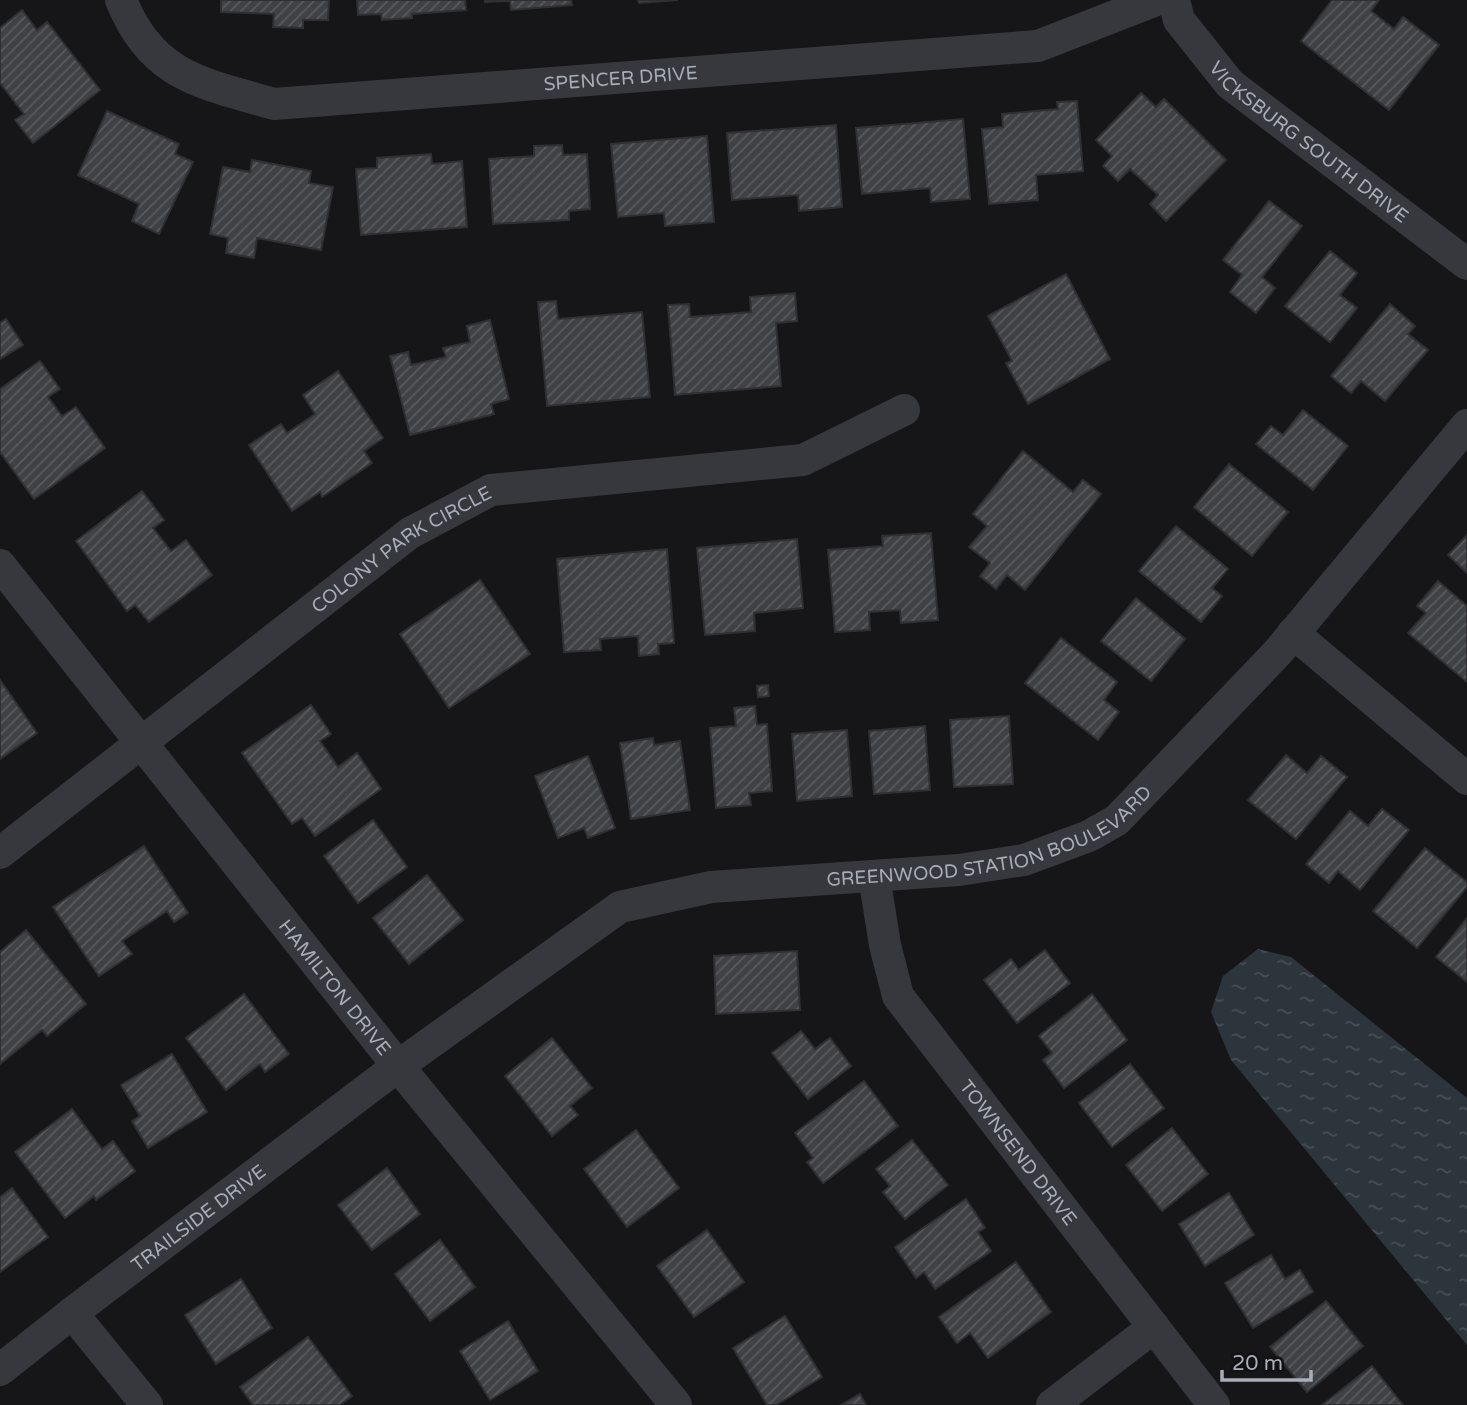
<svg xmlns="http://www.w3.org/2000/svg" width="1467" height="1405" font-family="'Varela Round',sans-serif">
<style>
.water{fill:url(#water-ripples)}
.building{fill:url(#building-hatch);stroke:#303034;stroke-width:2}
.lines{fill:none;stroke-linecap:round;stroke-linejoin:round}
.minor{stroke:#37383d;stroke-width:32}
.labels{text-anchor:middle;stroke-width:5;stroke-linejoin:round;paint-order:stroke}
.street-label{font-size:19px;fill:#a8adb8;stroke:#111113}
</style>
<defs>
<pattern id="water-ripples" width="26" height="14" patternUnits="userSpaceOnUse" patternTransform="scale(1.75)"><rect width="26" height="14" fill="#2c353c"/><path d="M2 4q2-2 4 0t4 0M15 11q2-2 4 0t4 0" fill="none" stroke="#485056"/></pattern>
<pattern id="building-hatch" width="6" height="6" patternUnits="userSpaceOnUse" patternTransform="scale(1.75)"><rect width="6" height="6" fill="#404145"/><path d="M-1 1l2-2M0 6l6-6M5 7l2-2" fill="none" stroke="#595a5e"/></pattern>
</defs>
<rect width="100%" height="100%" fill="#161618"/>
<path class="water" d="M1258 949 1291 957 1467 1098V1345L1231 1060 1211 1012 1223 976Z"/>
<g class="building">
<path d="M221 0H329L328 20H303V28L273 27 274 14 221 12Z"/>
<path d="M357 0H465L466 10 412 14V18L382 20 381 14 358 15Z"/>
<path d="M485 0H571L572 5 511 10 510 1 485 2Z"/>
<path d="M638 0H678L639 3Z"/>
<path d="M1332 0H1379L1371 11 1394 29 1403 17 1439 45 1389 110 1301 41Z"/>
<path d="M22 10 37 30 47 22 100 90 33 143 15 120 24 114 0 83V28Z"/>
<path d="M1141 93 1156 107 1164 99 1226 160 1166 221 1150 204 1158 195 1130 169 1118 181 1103 166 1112 156 1096 140Z"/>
<path d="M1077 101 1083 171 1036 175 1038 200 989 204 982 129 1003 127 1002 114 1058 109 1057 102Z"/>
<path d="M107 111 179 144 175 154 193 162 159 234 132 221 139 204 78 175Z"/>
<path d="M963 119 970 199 931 202 930 188 862 194 856 128Z"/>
<path d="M836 125 842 207 799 211 798 195 732 200 727 133Z"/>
<path d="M707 136 714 222 665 226 664 213 618 217 611 144Z"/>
<path d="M562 145 563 155 587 154 590 209 569 211V220L493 224 489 159 534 156V146Z"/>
<path d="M431 154 432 164 462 161 467 227 361 235 356 169 377 168V158Z"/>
<path d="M252 160 311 171 309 183 333 187 321 250 257 238 254 258 226 253 228 238 210 234 223 167 250 172Z"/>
<path d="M1269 201 1302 226 1262 277 1275 288 1256 313 1230 292 1242 275 1223 260Z"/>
<path d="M1330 251 1357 273 1340 295 1357 308 1330 342 1285 306Z"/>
<path d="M1066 274 1110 359 1028 404 1006 363 1012 361 988 316Z"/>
<path d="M795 293 797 321 776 323 781 386 675 395 668 305 689 304 690 317 751 312 750 297Z"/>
<path d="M556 301 558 319 642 312 650 397 547 406 538 302Z"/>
<path d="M1390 304 1415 326 1408 334 1428 350 1385 401 1361 381 1351 393 1331 376Z"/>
<path d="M6 319 23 345 0 359V323Z"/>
<path d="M490 320 509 399 491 404 494 414 410 435 390 356 408 352 411 365 446 357 443 348 470 342 467 326Z"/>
<path d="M40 361 60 389 48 397 62 416 76 407 105 448 34 499 0 452V389Z"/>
<path d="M338 371 383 438 364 451 372 463 322 497 320 492 292 511 249 445 281 424 287 433 315 414 303 395Z"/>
<path d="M1303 410 1348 446 1313 490 1256 444 1271 426 1283 435Z"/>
<path d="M1023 451 1073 492 1083 480 1101 494 1025 590 1007 575 996 589 980 576 990 563 969 547 987 526 973 514Z"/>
<path d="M1229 464 1288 512 1252 556 1194 507Z"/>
<path d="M142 491 164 520 153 528 171 551 186 540 212 575 149 622 135 605 127 611 76 541Z"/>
<path d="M1176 526 1228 569 1212 588 1222 596 1201 622 1139 571Z"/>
<path d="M931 533 938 620 901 623 900 610 869 612 870 630 835 632 828 550 883 546 882 536Z"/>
<path d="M1467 535V573L1448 555Z"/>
<path d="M797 539 803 608 754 613 755 631 705 635 697 548Z"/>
<path d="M667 549 674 643 658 644 659 654 639 656 638 636 600 639 601 650 564 652 557 559Z"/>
<path d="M480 580 530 654 449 708 400 634Z"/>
<path d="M1438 581 1467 606V682L1408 633 1426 613 1417 606Z"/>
<path d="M1136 598 1185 639 1151 681 1101 641Z"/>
<path d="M1061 638 1117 682 1104 700 1119 712 1098 740 1025 683Z"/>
<path d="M0 680 37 733 0 759Z"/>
<path d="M768 685 769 696 758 697 757 686Z"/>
<path d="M311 705 331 734 320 741 338 767 357 753 381 789 315 836 302 818 292 824 242 753Z"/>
<path d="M755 706 757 725 767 724 772 791 749 793 751 805 716 808 710 728 736 726 734 708Z"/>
<path d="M1009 716 1013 784 954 787 950 720Z"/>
<path d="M925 726 930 790 874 794 869 731Z"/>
<path d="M847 730 852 796 797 801 792 734Z"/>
<path d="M653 738 654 745 680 741 690 810 631 819 620 743Z"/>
<path d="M1286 755 1307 773 1321 756 1347 777 1296 839 1248 800Z"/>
<path d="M588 756 615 828 588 838 584 828 558 838 535 776Z"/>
<path d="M1382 809 1409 830 1360 890 1338 871 1329 883 1306 864 1350 811 1368 826Z"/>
<path d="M373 820 407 867 358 903 324 856Z"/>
<path d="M144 846 188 913 174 922 167 911 122 941 132 954 99 976 53 907Z"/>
<path d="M1425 848 1467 882V887L1417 948 1373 911Z"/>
<path d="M427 875 463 920 409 964 373 918Z"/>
<path d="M1467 918V982L1436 957Z"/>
<path d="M26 930 86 1004 47 1036 42 1030 0 1064V952Z"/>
<path d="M1045 950 1070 983 1017 1023 984 980 1011 959 1019 970Z"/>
<path d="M797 951 800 1010 716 1014 714 956Z"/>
<path d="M244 994 289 1054 265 1072 260 1064 226 1090 186 1038Z"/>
<path d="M1092 994 1127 1040 1064 1088 1043 1060 1052 1053 1039 1036Z"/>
<path d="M801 1031 815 1049 830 1038 851 1066 808 1099 772 1053Z"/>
<path d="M552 1038 592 1088 570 1106 578 1115 552 1136 505 1076Z"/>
<path d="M172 1054 207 1112 148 1148 132 1121 140 1116 121 1085Z"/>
<path d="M1130 1064 1164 1108 1112 1147 1079 1103Z"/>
<path d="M864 1081 898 1126 823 1183 807 1162 813 1158 795 1133Z"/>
<path d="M72 1109 102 1149 113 1141 135 1171 96 1200 94 1196 65 1218 15 1152Z"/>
<path d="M1172 1128 1208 1174 1162 1211 1126 1165Z"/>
<path d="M636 1130 679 1188 627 1227 584 1169Z"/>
<path d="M912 1140 948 1185 905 1219 883 1192 890 1186 876 1169Z"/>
<path d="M387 1168 420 1214 372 1250 338 1205Z"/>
<path d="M12 1188 48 1237 0 1272V1197Z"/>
<path d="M1229 1193 1254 1235 1205 1266 1179 1224Z"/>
<path d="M966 1199 985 1228 978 1232 991 1251 935 1289 924 1272 916 1278 895 1247Z"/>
<path d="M707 1230 744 1282 694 1317 657 1266Z"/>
<path d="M440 1240 475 1287 430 1321 395 1274Z"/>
<path d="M1271 1255 1285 1279 1300 1270 1313 1292 1253 1328 1225 1283Z"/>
<path d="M1016 1262 1051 1312 988 1358 970 1333 957 1343 939 1317Z"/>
<path d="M241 1279 272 1328 216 1364 185 1315Z"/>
<path d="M1326 1301 1363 1346 1307 1392 1270 1347Z"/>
<path d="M785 1316 822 1377 776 1405H767L733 1348Z"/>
<path d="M508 1321 538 1371 490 1400 460 1351Z"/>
<path d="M308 1337 352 1396 340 1405H253L240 1387Z"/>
<path d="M1372 1366 1403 1405H1322Z"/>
<path d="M860 1394 866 1405H841Z"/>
</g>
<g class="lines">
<g class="minor">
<path id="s1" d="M121 0C152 77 202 83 274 104L1038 46 1156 0"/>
<path id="s2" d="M1174 0 1179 20 1230 84 1467 264"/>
<path id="s3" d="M0 565 398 1066 676 1405"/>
<path d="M1293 633 1467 779"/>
<path id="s4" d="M0 853 410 533 491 490 803 460 904 410"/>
<path id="s5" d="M874 876 885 945 898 996 1214 1405"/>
<path d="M72 1313 147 1405"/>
<path id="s6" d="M0 1370 72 1313 398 1066 620 907 711 887 959 870 1024 860 1089 836 1117 820 1278 652 1467 425"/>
<path d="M1052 1405 1154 1327"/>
</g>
</g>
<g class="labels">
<g class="street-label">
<text dy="7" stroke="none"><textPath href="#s1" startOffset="542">SPENCER DRIVE</textPath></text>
<text dy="7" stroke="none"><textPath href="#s2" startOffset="200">VICKSBURG SOUTH DRIVE</textPath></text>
<text dy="7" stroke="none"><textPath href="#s4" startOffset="504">COLONY PARK CIRCLE</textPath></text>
<text dy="7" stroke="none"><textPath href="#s6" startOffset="1155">GREENWOOD STATION BOULEVARD</textPath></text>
<text dy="7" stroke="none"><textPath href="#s3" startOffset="539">HAMILTON DRIVE</textPath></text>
<text dy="7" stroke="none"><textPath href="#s5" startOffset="320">TOWNSEND DRIVE</textPath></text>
<text dy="7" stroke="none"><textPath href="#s6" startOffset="250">TRAILSIDE DRIVE</textPath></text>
</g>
</g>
<path d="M1222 1370v10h89v-10" fill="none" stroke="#a8adb8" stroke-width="3.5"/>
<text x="1232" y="1370" font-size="21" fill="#a8adb8" stroke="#111113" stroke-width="5" paint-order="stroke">20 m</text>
</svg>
